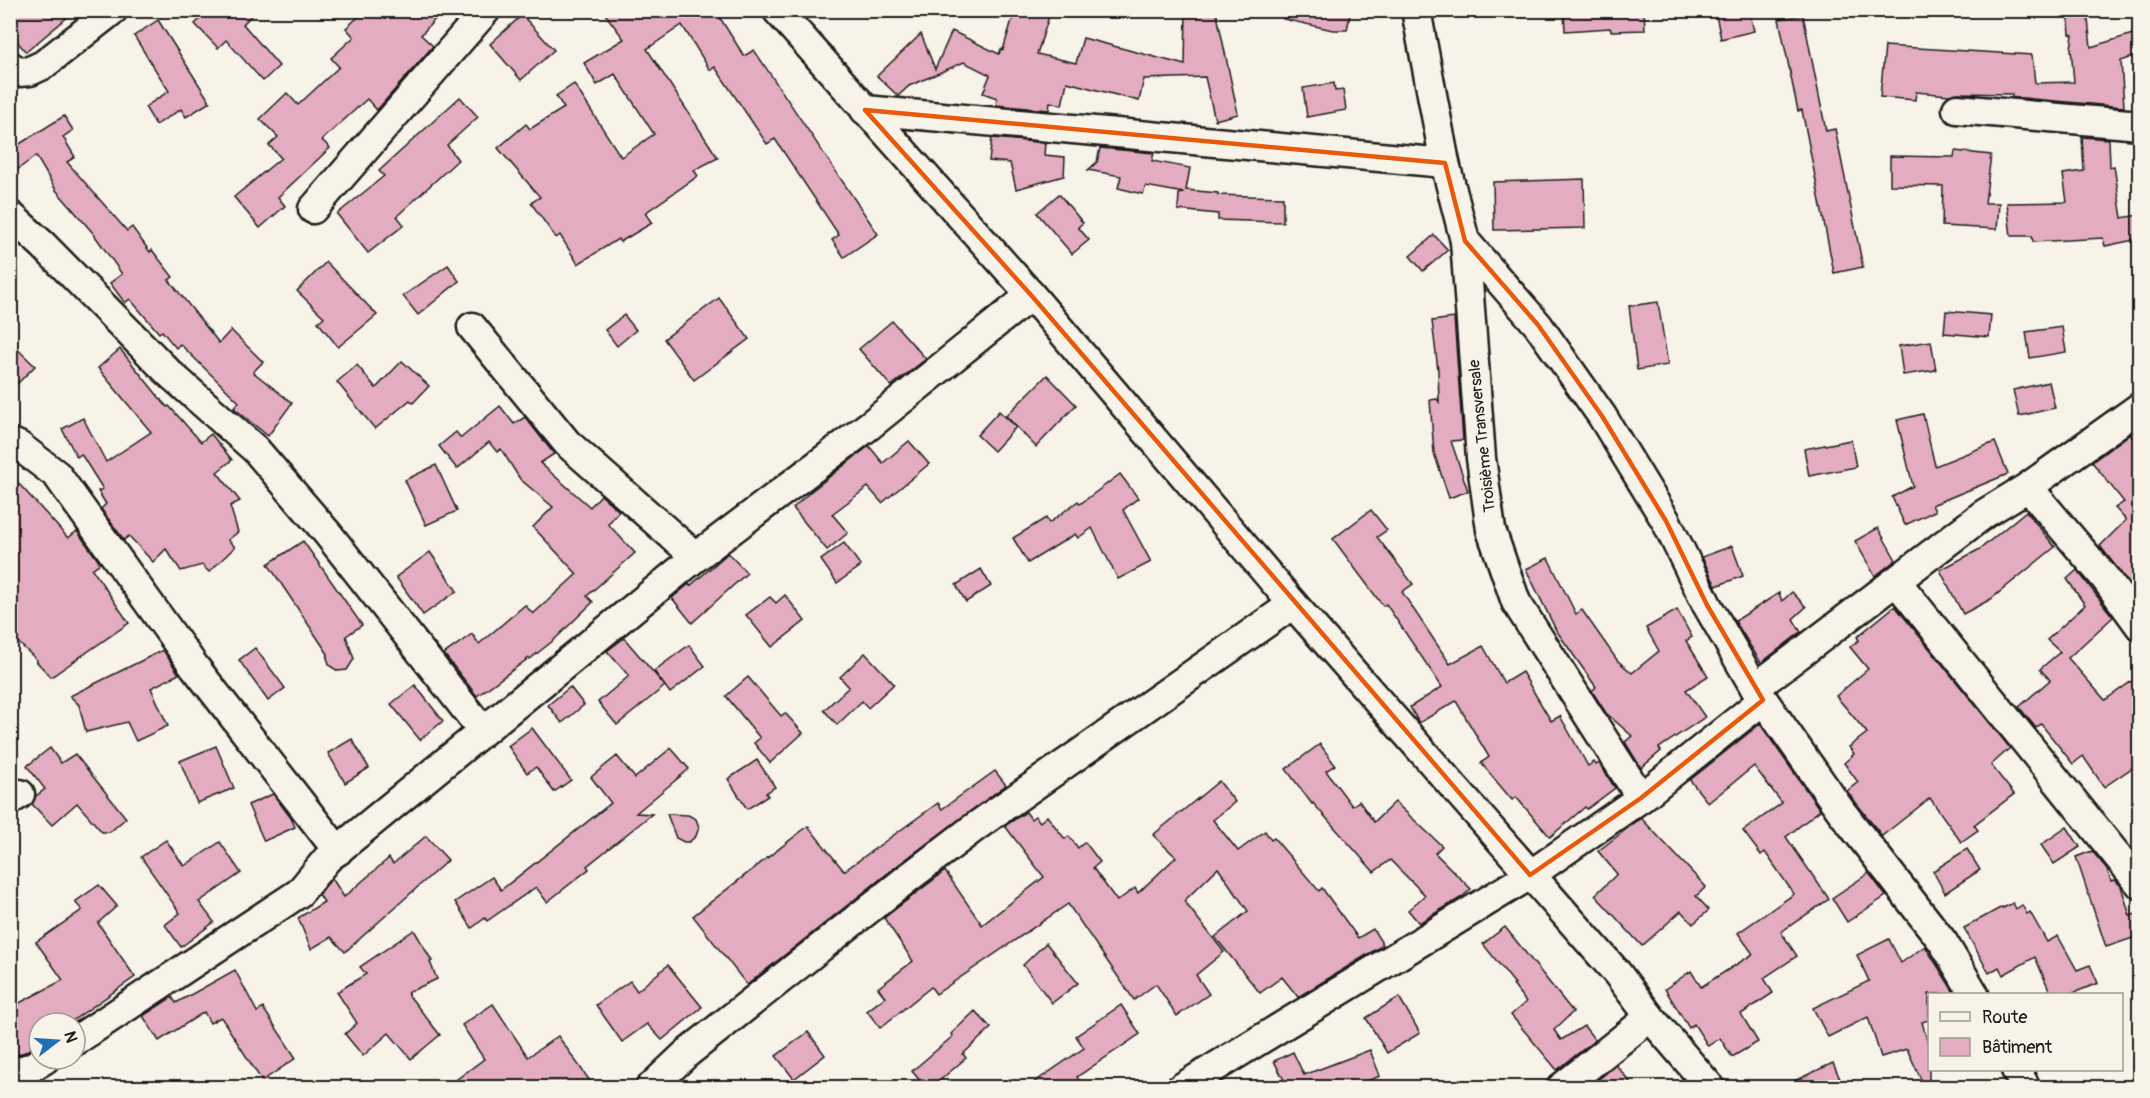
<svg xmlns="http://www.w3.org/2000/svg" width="2150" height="1098" font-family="Pangolin,sans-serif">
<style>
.building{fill:#e4acc1;stroke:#1c1c1c;stroke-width:1.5}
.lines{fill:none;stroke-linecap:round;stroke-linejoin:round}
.minor-casing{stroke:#1c1c1c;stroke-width:33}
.minor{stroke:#f7f3e8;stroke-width:28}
.marked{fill:none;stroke:#e8590c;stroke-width:4.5;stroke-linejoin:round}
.labels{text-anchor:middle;stroke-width:4.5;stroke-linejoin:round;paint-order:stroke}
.street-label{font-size:16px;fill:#1c1c1c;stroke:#f7f3e8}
</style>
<rect width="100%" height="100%" fill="#f7f3e8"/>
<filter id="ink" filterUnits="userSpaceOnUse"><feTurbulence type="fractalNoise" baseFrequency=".0167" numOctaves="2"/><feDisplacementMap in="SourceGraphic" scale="12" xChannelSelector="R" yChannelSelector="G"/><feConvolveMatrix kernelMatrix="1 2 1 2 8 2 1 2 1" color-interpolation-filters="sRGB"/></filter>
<g filter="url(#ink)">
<g class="building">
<path d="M10 10H76L26 52 10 33Z"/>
<path d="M209 10H257L243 24 279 66 263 81 226 40 218 48 195 24Z"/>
<path d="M366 10H443L421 35 433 46 377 110 367 99 322 140 330 148 278 197 285 206 260 228 234 197 281 158 269 145 278 137 260 119 287 93 298 105 339 67 331 58 354 37 346 28Z"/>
<path d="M602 10H715L744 56 754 50 878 234 844 257 832 240 839 235 775 139 767 144 715 67 710 70 682 25 647 49 718 158 694 170 698 176 645 213 652 223 620 242 618 239 578 264 560 235 556 238 531 203 540 197 498 148 526 124 530 129 564 108 556 96 574 84 621 157 654 134 615 74 597 85 584 63 624 39Z"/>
<path d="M1015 10H1051L1037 54 1076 63 1083 38 1185 65 1186 10H1216L1238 114 1215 120 1205 77 1144 79 1139 101 1067 82 1062 105 1050 102 1049 110 996 105 997 98 983 93 990 75 964 62 909 86 898 96 877 76 921 34 935 69 952 31 999 54 1001 49 1003 50Z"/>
<path d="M1284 10H1351L1347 30H1333L1283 19Z"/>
<path d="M1584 10H1644L1645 30 1611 31 1610 28 1565 31 1564 12Z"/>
<path d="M1736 10H1749L1754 31 1721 39 1716 15Z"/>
<path d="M2068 10H2087L2091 47 2139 32V55L2121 61 2124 107 2012 97V94L1958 93 1949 95 1916 92 1915 100 1880 97 1885 46 2032 55 2035 83 2074 82 2071 48 2073 35 2070 34Z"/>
<path d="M522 15 554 50 521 80 490 44Z"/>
<path d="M1803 15 1826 131 1835 129 1863 267 1834 273 1802 110 1798 111 1779 19Z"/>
<path d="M158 20 210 102 186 117 181 109 156 125 145 107 169 91 134 36Z"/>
<path d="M1334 83 1335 91 1343 90 1346 110 1307 117 1303 88Z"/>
<path d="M460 97 478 117 447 145 458 160 397 216 404 225 368 253 337 214 384 176 379 171Z"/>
<path d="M64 116 73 130 63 137 75 157 67 162 127 231 132 227 150 252 152 250 173 277 169 280 219 343 231 330 263 362 253 372 292 403 268 436 234 408 239 402 180 344 176 348 162 331 159 333 130 299 125 303 110 283 122 274 93 233 56 190 36 156 10 175V150Z"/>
<path d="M2082 137 2109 139 2110 167 2114 166 2122 218 2139 215V239L2105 246 2103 238 2033 242 2032 236H2011L2007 203 2067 202 2063 174 2084 171Z"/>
<path d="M992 138 1045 143 1044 155 1065 157 1064 176 1016 189 1010 163 989 161Z"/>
<path d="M1100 148 1154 153 1152 161 1190 168 1186 190 1218 193V195L1283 197V222L1218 220V214L1178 210 1179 194 1184 193 1146 186 1143 194 1118 188 1121 176 1088 170 1097 162Z"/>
<path d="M1955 151 1991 155 1985 203H1999L1997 229 1942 226 1943 186 1890 185V156L1954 157Z"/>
<path d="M1584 179 1585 228 1494 230 1493 182Z"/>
<path d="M1059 194 1083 223 1078 227 1089 240 1072 254 1037 213Z"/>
<path d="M1434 235 1448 250 1423 271 1410 256Z"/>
<path d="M326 262 377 315 338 347 318 322 324 317 297 291Z"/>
<path d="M448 265 459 281 418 315 403 296Z"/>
<path d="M719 298 749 339 694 380 664 339Z"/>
<path d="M1658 302 1668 365 1637 370 1629 306Z"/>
<path d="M1946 311 1991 315 1989 337 1944 333Z"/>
<path d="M624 315 636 330 617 346 605 330Z"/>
<path d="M1454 318 1463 440 1451 441 1468 491 1449 498 1434 453 1430 400 1437 399 1439 402 1438 370 1432 321Z"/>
<path d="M892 321 926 359 891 386 859 349Z"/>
<path d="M2062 327 2066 352 2030 358 2026 332Z"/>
<path d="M1931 341 1936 370 1903 375 1899 346Z"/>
<path d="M10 342 35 366 10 391Z"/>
<path d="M120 349 167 407 169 406 201 442 211 434 232 460 217 472 240 501 230 506 238 532 228 540 235 547 209 572 202 565 181 571 166 549 153 562 129 536 124 540 101 509 106 504 98 491 103 489 81 454 77 457 62 429 83 418 106 462 151 432 98 368Z"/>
<path d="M402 361 429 386 413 403 410 400 375 429 337 382 357 365 376 388Z"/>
<path d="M1047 375 1076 405 1036 447 1006 416Z"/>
<path d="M2049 382 2055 408 2019 416 2013 390Z"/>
<path d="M500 406 514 424 525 417 554 454 540 463 590 507 601 495 619 511 608 524 635 553 587 596 593 602 554 640 530 659 529 658 477 696 444 654 472 634 479 644 525 605 533 614 577 574 533 527 553 507 520 479 501 449 497 452 489 442 457 469 439 446 456 432 461 438Z"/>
<path d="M999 411 1016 427 994 451 977 435Z"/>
<path d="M1923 414 1935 466 1995 442 2008 474 1932 505 1935 511 1905 525 1892 497 1913 486 1897 420Z"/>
<path d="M2130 434 2139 446V593L2138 595 2100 546 2126 520 2115 508 2124 502 2092 462Z"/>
<path d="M1851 440 1856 467 1809 476 1804 449Z"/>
<path d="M909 441 929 464 882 503 868 487 832 514 848 533 827 550 793 508 810 492 869 446 883 463Z"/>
<path d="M436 465 457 511 426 525 405 480Z"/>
<path d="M10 474 68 538 77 531 100 563 92 569 129 623 51 677 36 661 37 660 10 635Z"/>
<path d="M1120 474 1138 498 1123 510 1151 562 1118 579 1092 528 1078 538 1075 534 1028 563 1013 538 1046 518 1049 523 1078 501 1080 504Z"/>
<path d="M1371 510 1387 530 1377 537 1413 584 1402 592 1450 664 1483 646 1504 683 1522 672 1551 721 1560 716 1588 766 1594 762 1596 765 1599 763 1615 788 1587 809 1585 807 1550 837 1516 797 1512 800 1481 763 1489 757 1456 701 1419 723 1410 707 1442 687 1386 604 1383 606 1333 539Z"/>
<path d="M2026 511 2055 547 1991 599 1963 614 1940 570 1980 549Z"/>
<path d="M1878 528 1896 560 1875 576 1855 541Z"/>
<path d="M303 541 362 625 346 636 354 659 347 670 338 671 330 666 327 658 328 654 268 564Z"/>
<path d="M844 543 861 566 837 583 821 560Z"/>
<path d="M1732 546 1743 576 1716 586 1702 557Z"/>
<path d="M430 552 457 591 423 615 396 577Z"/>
<path d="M728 553 747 573 692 623 672 598 689 584 690 586Z"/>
<path d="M1548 558 1576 614 1582 610 1617 660 1632 673 1659 651 1646 628 1677 610 1692 637 1686 641 1708 676 1686 690 1705 717 1659 748 1661 751 1641 768 1625 742 1632 736 1606 713 1592 691 1596 687 1556 630 1526 569Z"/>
<path d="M981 569 991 586 966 602 956 585Z"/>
<path d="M2077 570 2113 617 2068 658 2105 700 2139 676V763L2104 787 2083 756 2073 764 2041 724 2036 728 2019 707 2050 680 2040 669 2060 652 2047 640 2085 605 2067 579Z"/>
<path d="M1792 592 1806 607 1793 619 1801 632 1761 663 1735 621 1779 593 1782 601Z"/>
<path d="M785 595 805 621 772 647 746 615 770 597 776 603Z"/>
<path d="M1895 606 2010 748 1991 765 2014 794 1974 825 1978 830 1961 842 1930 798 1882 836 1847 791 1858 782 1844 763 1854 754 1849 747 1867 733 1836 696 1868 669 1850 647 1859 640 1857 637Z"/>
<path d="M624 638 665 686 617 725 598 702 629 676 607 651Z"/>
<path d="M689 645 705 666 670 693 654 671Z"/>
<path d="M255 648 285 688 268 701 239 660Z"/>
<path d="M163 650 179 674 151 688 168 726 136 741 127 722 86 732 79 705 70 696Z"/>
<path d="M865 653 894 684 868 708 862 701 837 725 824 710 849 687 840 677Z"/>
<path d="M748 677 781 716 785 713 803 733 770 763 754 743 760 738 726 696Z"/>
<path d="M415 685 443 721 420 740 391 704Z"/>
<path d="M570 687 584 705 562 723 548 705Z"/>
<path d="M1760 724 1820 810 1786 837 1829 899 1781 932 1797 956 1764 978 1773 993 1741 1014 1758 1042 1732 1057 1720 1038 1708 1046 1694 1024 1689 1028 1665 989 1691 971 1701 987 1753 954 1738 933 1794 894 1765 852 1761 855 1743 831 1782 803 1754 766 1708 803 1690 780Z"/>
<path d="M532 728 571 780 554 792 536 767 527 773 508 746Z"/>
<path d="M352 739 369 768 345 783 328 753Z"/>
<path d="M1320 744 1335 765 1326 771 1352 806 1359 801 1374 822 1395 802 1442 846 1435 853 1471 889 1462 897 1419 923 1408 910 1425 895 1390 860 1374 872 1313 803 1312 804 1286 769Z"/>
<path d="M216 746 234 788 197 803 180 761Z"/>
<path d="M50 748 61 763 75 754 126 818 110 832H102L77 803 52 825 32 804 36 796 45 789 27 766Z"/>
<path d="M671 748 689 769 636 813 652 814 587 866 589 869 547 902 536 887 487 921 485 918 472 928 455 902 492 877 501 890 611 803 591 777 617 756 635 778Z"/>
<path d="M757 760 775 787 766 793 768 796 747 809 728 779Z"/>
<path d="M995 771 1006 785 898 865 747 985 693 916 808 826 844 871 938 803 942 809Z"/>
<path d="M1219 781 1235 802 1213 820 1238 851 1265 831 1271 840 1274 838 1319 891 1322 888 1358 938 1373 929 1383 945 1298 997 1282 977 1260 993 1215 937 1248 911 1218 868 1184 901 1224 952 1196 975 1209 994 1177 1016 1156 984 1134 1000 1068 904 936 994 931 987 880 1028 867 1011 885 997 878 988 913 961 884 918 945 871 982 925 1044 877 1005 826 1026 812 1031 819 1035 816 1040 822 1047 816 1065 839 1069 836 1078 848 1085 842 1100 862 1093 868 1117 901 1135 888 1138 893 1176 857 1153 835Z"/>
<path d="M273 794 291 818 295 827 264 841 248 805Z"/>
<path d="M667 814 688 815 696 819 699 827 696 836 689 842H684L676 838Z"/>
<path d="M1641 818 1706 887 1696 896 1709 910 1693 924 1681 911 1642 946 1595 895 1617 874 1598 851Z"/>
<path d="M2067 827 2080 847 2054 864 2041 845Z"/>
<path d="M426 836 448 860 345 952 331 937 311 949 298 918 324 902 319 894 332 878 344 897 389 858 393 864Z"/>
<path d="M166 840 184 866 220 842 241 873 199 902 214 922 181 947 165 925 180 913 141 857Z"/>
<path d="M1967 849 1980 870 1945 893 1933 871Z"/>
<path d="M2092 851 2107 869 2111 881 2115 880 2121 886 2130 916 2139 913V936L2106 947 2076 857Z"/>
<path d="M1869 873 1886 896 1847 922 1832 898Z"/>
<path d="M99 885 117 906 98 923 135 977 69 1023H39V1044L25 1052 10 1057V1008L63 980 36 942 82 910 75 902Z"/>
<path d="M2013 903 2016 909 2022 905 2027 914 2030 912 2047 942 2058 936 2077 970 2090 965 2098 983 2071 994H2051L2035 957 2003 975 1999 967 1989 973 1964 928 2002 907 2003 908Z"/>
<path d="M1505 927 1573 1012 1554 1030 1561 1040 1584 1026 1595 1040 1557 1070 1511 1015 1526 1002 1513 985 1515 984 1483 944Z"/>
<path d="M414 930 432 961 430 962 437 979 407 993 440 1035 411 1059 389 1033 363 1056 345 1034 357 1023 337 992 366 974 360 967Z"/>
<path d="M1889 939 1901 963 1925 946 1955 994H1929V1020L1922 1022 1929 1047V1088H1925L1907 1049 1881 1057 1868 1017 1828 1037 1813 1008 1869 981 1857 955Z"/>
<path d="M1046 943 1078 983 1052 1003 1023 965Z"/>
<path d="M668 965 702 1007 662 1040 647 1024 622 1042 596 1005 630 981 637 991Z"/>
<path d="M235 970 257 1012 263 1008 296 1058 262 1081 221 1017 210 1023 204 1012 159 1041 143 1016 172 997 176 1003Z"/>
<path d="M1399 997 1420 1033 1387 1053 1366 1018Z"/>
<path d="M493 1004 528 1057 558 1036 595 1088H445L484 1059 462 1025Z"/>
<path d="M1121 1005 1140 1034 1077 1077 1084 1088H1026L1084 1048 1076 1036Z"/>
<path d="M975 1011 991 1028 963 1054 966 1058 931 1088H926L912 1071 953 1036 951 1034Z"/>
<path d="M808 1032 825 1055 794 1079 776 1056Z"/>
<path d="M1370 1050 1380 1076 1349 1088H1276V1086L1285 1082 1274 1061 1293 1052 1304 1075Z"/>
<path d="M1833 1063 1844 1088H1779Z"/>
<path d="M1616 1065 1635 1088H1588Z"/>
</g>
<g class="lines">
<g class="minor-casing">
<g id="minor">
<path d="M777 10 1031 295 1293 604 1617 973 1650 1017 1711 1088"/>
<path d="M1416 10 1445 163 1465 241 1481 458 1491 530 1516 602 1641 798"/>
<path d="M10 66 19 72 30 71 43 65 113 10"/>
<path d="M1957 109 2140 125"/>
<path d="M865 110 1445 163"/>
<path d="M313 209 486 10"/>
<path d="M10 215 43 245 169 373 256 450 328 534 483 731"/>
<path d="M1465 241 1538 325 1602 416 1666 521 1707 605 1755 688 1841 811 1943 942 1974 994"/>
<path d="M472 327 567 443 696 557"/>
<path d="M10 442 19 446 57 475 194 666 338 851"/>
<path d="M2028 487 2105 578 2140 626"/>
<path d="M1896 581 2140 884"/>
<path d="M1755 688 1984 514 2028 487 2140 407"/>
<path d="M10 800 20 794"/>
<path d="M75 1041 299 893 327 859 696 557 870 425 1031 295"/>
<path d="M2016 1070 2026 1088"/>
<path d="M10 1074 32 1067 45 1059"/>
<path d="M650 1088 686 1054 908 878 975 827 1293 604"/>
<path d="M1181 1088 1530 875 1641 798 1763 700"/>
<path d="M1561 1088 1650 1017"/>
</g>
</g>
<use href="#minor" class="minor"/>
</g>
</g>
<path class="marked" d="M865 110 1445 163 1465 241 1538 325 1602 416 1666 521 1707 605 1763 700 1641 798 1530 875 1031 295Z"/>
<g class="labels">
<g class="street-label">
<text transform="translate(1481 436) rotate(-96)" y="6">Troisième Transversale</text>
</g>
</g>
<rect width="2150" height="1098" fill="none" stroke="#f7f3e8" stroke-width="36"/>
<rect x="18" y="18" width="2114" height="1062" fill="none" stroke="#1c1c1c" stroke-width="2" filter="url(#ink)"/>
<rect x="1928" y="993" width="195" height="78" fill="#f7f3e8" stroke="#9f9d96" stroke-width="1.5"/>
<rect x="1940" y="1012" width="30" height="9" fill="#f7f3e8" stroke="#9f9d96" stroke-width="1.5"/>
<text x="1982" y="1023" font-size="18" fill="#1c1c1c">Route</text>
<rect x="1940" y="1038" width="30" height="18" fill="#e4acc1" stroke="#9f9d96" stroke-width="1.5"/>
<text x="1982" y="1053" font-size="18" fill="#1c1c1c">Bâtiment</text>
<g transform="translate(57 1041) rotate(73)"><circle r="28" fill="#f7f3e8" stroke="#9f9d96" stroke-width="1.5"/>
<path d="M0-4.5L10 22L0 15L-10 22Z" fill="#1f6fb2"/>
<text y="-9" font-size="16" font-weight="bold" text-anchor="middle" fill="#1c1c1c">N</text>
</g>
</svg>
